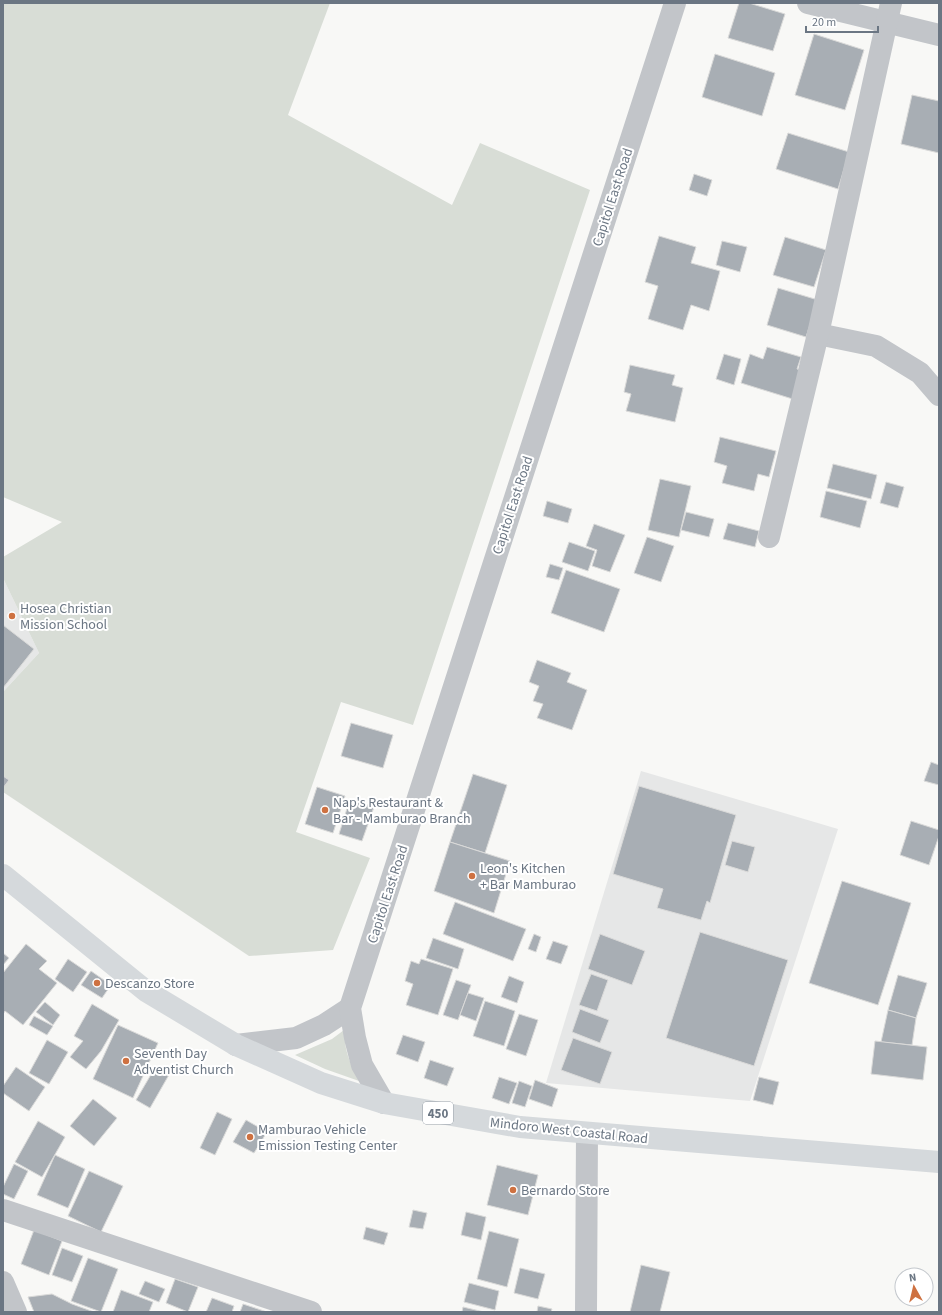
<svg xmlns="http://www.w3.org/2000/svg" width="942" height="1315" font-family="'Source Sans 3',sans-serif">
<style>
.built{fill:#e6e7e7}
.green{fill:#d8ddd6}
.building{fill:#a8aeb4;stroke:#dadad9}
.lines{fill:none;stroke-linecap:round;stroke-linejoin:round}
.minor{stroke:#c2c5c9;stroke-width:22}
.major{stroke:#d5d9dc;stroke-width:22}
.poi-dot{fill:#ce7141;stroke:#fff;stroke-width:1.5}
.labels{text-anchor:middle;stroke-width:4;stroke-linejoin:round;paint-order:stroke}
.shield{fill:#fff;stroke:#979fa8;stroke-width:1}
.shield-label{font-size:13px;font-weight:bold;fill:#6b7683}
.street-label{font-size:14px;fill:#6b7683;stroke:#fff}
.poi-label{font-size:14px;fill:#6b7683;stroke:#fff;text-anchor:start}
</style>
<rect width="100%" height="100%" fill="#f8f8f6"/>
<g class="built">
<path d="M3 578 39 653 3 692Z"/>
<path d="M641 771 838 829 750 1101 546 1083Z"/>
</g>
<g class="green">
<path d="M3 3H330L288 115 452 205 480 143 590 190 413 725 341 702 296 832 370 858 333 950 249 956 3 792V692L39 653 3 578V557L62 522 3 497Z"/>
<path d="M344 1030C345 1053 349 1060 359 1081L325 1069 295 1055 332 1039Z"/>
</g>
<g class="building">
<path d="M739 3H749L785 14 773 51 728 38Z"/>
<path d="M814 34 864 50 845 110 795 95Z"/>
<path d="M715 54 775 73 762 116 702 97Z"/>
<path d="M912 95 939 101V153L901 144Z"/>
<path d="M788 133 849 152 838 189 776 169Z"/>
<path d="M694 174 712 180 707 196 689 190Z"/>
<path d="M659 236 696 247 691 263 720 271 709 311 691 305 683 330 648 319 658 286 645 282Z"/>
<path d="M785 237 826 250 814 287 773 275Z"/>
<path d="M722 241 747 247 740 272 716 265Z"/>
<path d="M778 288 818 300 806 337 767 325Z"/>
<path d="M767 347 801 357 797 369 808 372 799 401 741 383 750 354 763 359Z"/>
<path d="M724 354 741 359 734 385 716 379Z"/>
<path d="M630 365 675 375 672 385 683 388 675 422 626 411 631 394 624 392Z"/>
<path d="M720 437 776 451 769 477 758 474 754 491 722 483 727 466 714 462Z"/>
<path d="M833 464 877 475 871 499 827 488Z"/>
<path d="M660 479 691 486 679 537 648 530Z"/>
<path d="M886 482 904 487 898 508 880 503Z"/>
<path d="M826 491 867 501 860 528 820 517Z"/>
<path d="M547 501 572 509 568 523 543 516Z"/>
<path d="M686 512 714 519 709 537 681 530Z"/>
<path d="M728 523 759 531 755 547 723 539Z"/>
<path d="M594 524 625 535 610 572 592 566 597 550 586 546Z"/>
<path d="M647 537 674 546 661 582 634 573Z"/>
<path d="M569 542 595 551 588 571 562 562Z"/>
<path d="M550 564 563 568 559 580 546 577Z"/>
<path d="M566 570 620 589 604 632 551 613Z"/>
<path d="M3 625 34 649 3 688Z"/>
<path d="M537 660 571 673 567 682 587 690 572 730 537 718 543 704 533 701 539 686 529 682Z"/>
<path d="M351 723 393 735 383 768 341 756Z"/>
<path d="M931 762 939 765V785L924 781Z"/>
<path d="M473 774 507 785 485 853 450 842Z"/>
<path d="M3 776 9 780 3 788Z"/>
<path d="M639 786 736 815 710 903 707 901 701 920 657 908 663 889 613 874Z"/>
<path d="M317 787 345 796 333 833 305 824Z"/>
<path d="M350 799 374 807 362 841 339 834Z"/>
<path d="M911 821 939 830V836L929 865 900 855Z"/>
<path d="M732 841 755 847 748 872 725 865Z"/>
<path d="M450 842 510 861 494 913 434 891Z"/>
<path d="M842 881 911 903 878 1005 809 983Z"/>
<path d="M455 902 526 929 513 961 443 934Z"/>
<path d="M700 932 788 960 754 1066 666 1038Z"/>
<path d="M534 934 541 937 536 952 528 949Z"/>
<path d="M600 934 645 951 632 985 588 969Z"/>
<path d="M433 938 464 949 458 969 426 958Z"/>
<path d="M553 941 568 946 561 964 546 959Z"/>
<path d="M26 944 47 961 39 969 57 983 23 1025 5 1011 3 1014V973Z"/>
<path d="M3 953 9 958 3 965Z"/>
<path d="M68 959 87 972 73 992 55 979Z"/>
<path d="M421 959 453 969 438 1015 406 1005 413 984 405 981 411 961 419 964Z"/>
<path d="M91 971 111 985 102 998 81 985Z"/>
<path d="M591 974 608 980 597 1011 579 1005Z"/>
<path d="M898 975 927 983 916 1018 888 1010Z"/>
<path d="M509 976 524 982 517 1003 501 997Z"/>
<path d="M456 980 471 985 458 1020 443 1015Z"/>
<path d="M468 993 484 998 476 1021 460 1015Z"/>
<path d="M485 1001 515 1011 504 1046 473 1036Z"/>
<path d="M45 1002 60 1015 53 1025 36 1012Z"/>
<path d="M92 1004 119 1020 101 1051 86 1069 70 1057 83 1041 74 1036Z"/>
<path d="M580 1009 609 1020 600 1043 572 1032Z"/>
<path d="M888 1010 916 1018 912 1045 881 1042Z"/>
<path d="M519 1014 538 1020 526 1056 506 1049Z"/>
<path d="M34 1016 53 1026 47 1035 29 1025Z"/>
<path d="M118 1025 158 1043 133 1098 93 1079Z"/>
<path d="M403 1035 425 1042 418 1062 396 1054Z"/>
<path d="M573 1038 612 1052 600 1084 561 1070Z"/>
<path d="M47 1040 68 1052 49 1084 29 1073Z"/>
<path d="M875 1041 927 1047 923 1080 871 1074Z"/>
<path d="M430 1060 454 1068 447 1086 424 1078Z"/>
<path d="M156 1066 170 1073 150 1108 136 1100Z"/>
<path d="M16 1067 45 1087 29 1111 3 1093V1086Z"/>
<path d="M499 1077 517 1083 509 1104 492 1098Z"/>
<path d="M759 1077 779 1082 773 1105 753 1100Z"/>
<path d="M535 1080 558 1089 552 1107 529 1099Z"/>
<path d="M519 1081 532 1086 525 1107 512 1103Z"/>
<path d="M93 1099 117 1118 94 1146 70 1126Z"/>
<path d="M217 1112 232 1119 215 1155 200 1148Z"/>
<path d="M246 1120 267 1132 254 1153 233 1142Z"/>
<path d="M38 1121 65 1137 42 1177 15 1162Z"/>
<path d="M55 1155 85 1169 68 1208 37 1195Z"/>
<path d="M14 1164 28 1171 14 1199 3 1194V1187Z"/>
<path d="M497 1165 538 1175 528 1215 487 1205Z"/>
<path d="M89 1171 123 1186 101 1232 68 1216Z"/>
<path d="M413 1210 427 1213 423 1229 409 1227Z"/>
<path d="M466 1212 486 1217 481 1240 461 1235Z"/>
<path d="M366 1227 388 1233 384 1245 363 1239Z"/>
<path d="M34 1230 62 1241 49 1275 21 1264Z"/>
<path d="M489 1231 519 1239 507 1287 477 1279Z"/>
<path d="M62 1248 83 1256 72 1282 52 1275Z"/>
<path d="M88 1258 118 1269 101 1312 71 1301Z"/>
<path d="M641 1265 670 1272 660 1312H630Z"/>
<path d="M520 1268 545 1274 538 1299 514 1293Z"/>
<path d="M175 1279 198 1287 188 1312 166 1303Z"/>
<path d="M145 1281 165 1289 159 1302 139 1294Z"/>
<path d="M469 1283 499 1291 495 1310 464 1302Z"/>
<path d="M121 1290 153 1302 149 1312H113Z"/>
<path d="M52 1294 72 1304 94 1312H34L28 1297Z"/>
<path d="M212 1298 234 1306 232 1312H206Z"/>
<path d="M243 1304 267 1312H240Z"/>
<path d="M538 1306 552 1309 551 1312H537Z"/>
<path d="M463 1307 484 1312H462Z"/>
</g>
<g class="lines">
<g class="minor">
<path d="M808 3 939 35"/>
<path d="M818 334 876 346 920 373 939 395"/>
<path d="M769 537 818 334 891 3"/>
<path d="M236 1045 296 1038 324 1025 350 1008"/>
<path d="M384 1103 362 1065 355 1038 350 1008 675 3"/>
<path d="M3 1210 311 1312"/>
<path d="M3 1282 16 1312"/>
<path d="M586 1312 587 1133"/>
</g>
<path class="major" d="M3 875 146 991 236 1045 321 1083 384 1103 520 1127 939 1162"/>
</g>
<g class="poi-dot">
<circle cx="12" cy="616" r="4"/>
<circle cx="325" cy="810" r="4"/>
<circle cx="472" cy="876" r="4"/>
<circle cx="97" cy="983" r="4"/>
<circle cx="126" cy="1061" r="4"/>
<circle cx="250" cy="1137" r="4"/>
<circle cx="513" cy="1190" r="4"/>
</g>
<g class="labels">
<rect class="shield" x="423" y="1102" width="30" height="22" rx="3"/>
<g class="shield-label">
<text x="438" y="1118">450</text>
</g>
<g class="street-label">
<text transform="translate(612 197) rotate(-72)" y="5">Capitol East Road</text>
<text transform="translate(512 505) rotate(-72)" y="5">Capitol East Road</text>
<text transform="translate(387 894) rotate(-72)" y="5">Capitol East Road</text>
<text transform="translate(569 1130) rotate(6)" y="5">Mindoro West Coastal Road</text>
</g>
<g class="poi-label">
<text x="20" y="613">Hosea Christian<tspan x="20" dy="16">Mission School</tspan></text>
<text x="333" y="807">Nap's Restaurant &amp;<tspan x="333" dy="16">Bar - Mamburao Branch</tspan></text>
<text x="480" y="873">Leon's Kitchen<tspan x="480" dy="16">+ Bar Mamburao</tspan></text>
<text x="105" y="988">Descanzo Store</text>
<text x="134" y="1058">Seventh Day<tspan x="134" dy="16">Adventist Church</tspan></text>
<text x="258" y="1134">Mamburao Vehicle<tspan x="258" dy="16">Emission Testing Center</tspan></text>
<text x="521" y="1195">Bernardo Store</text>
</g>
</g>
<rect width="942" height="1315" fill="none" stroke="#6b7683" stroke-width="8"/>
<g transform="translate(914 1287) rotate(352)"><circle r="19" fill="#ffffff" stroke="#c4c8cd"/>
<path d="M0-3L7 15L0 10L-7 15Z" fill="#ce7141"/>
<text y="-6" font-size="11" font-weight="bold" text-anchor="middle" fill="#6b7683">N</text>
</g>
<path d="M806 26v6h72v-6" fill="none" stroke="#6b7683" stroke-width="2"/>
<text x="812" y="26" font-size="12" fill="#6b7683" stroke="#ffffff" stroke-width="3" paint-order="stroke">20 m</text>
</svg>
